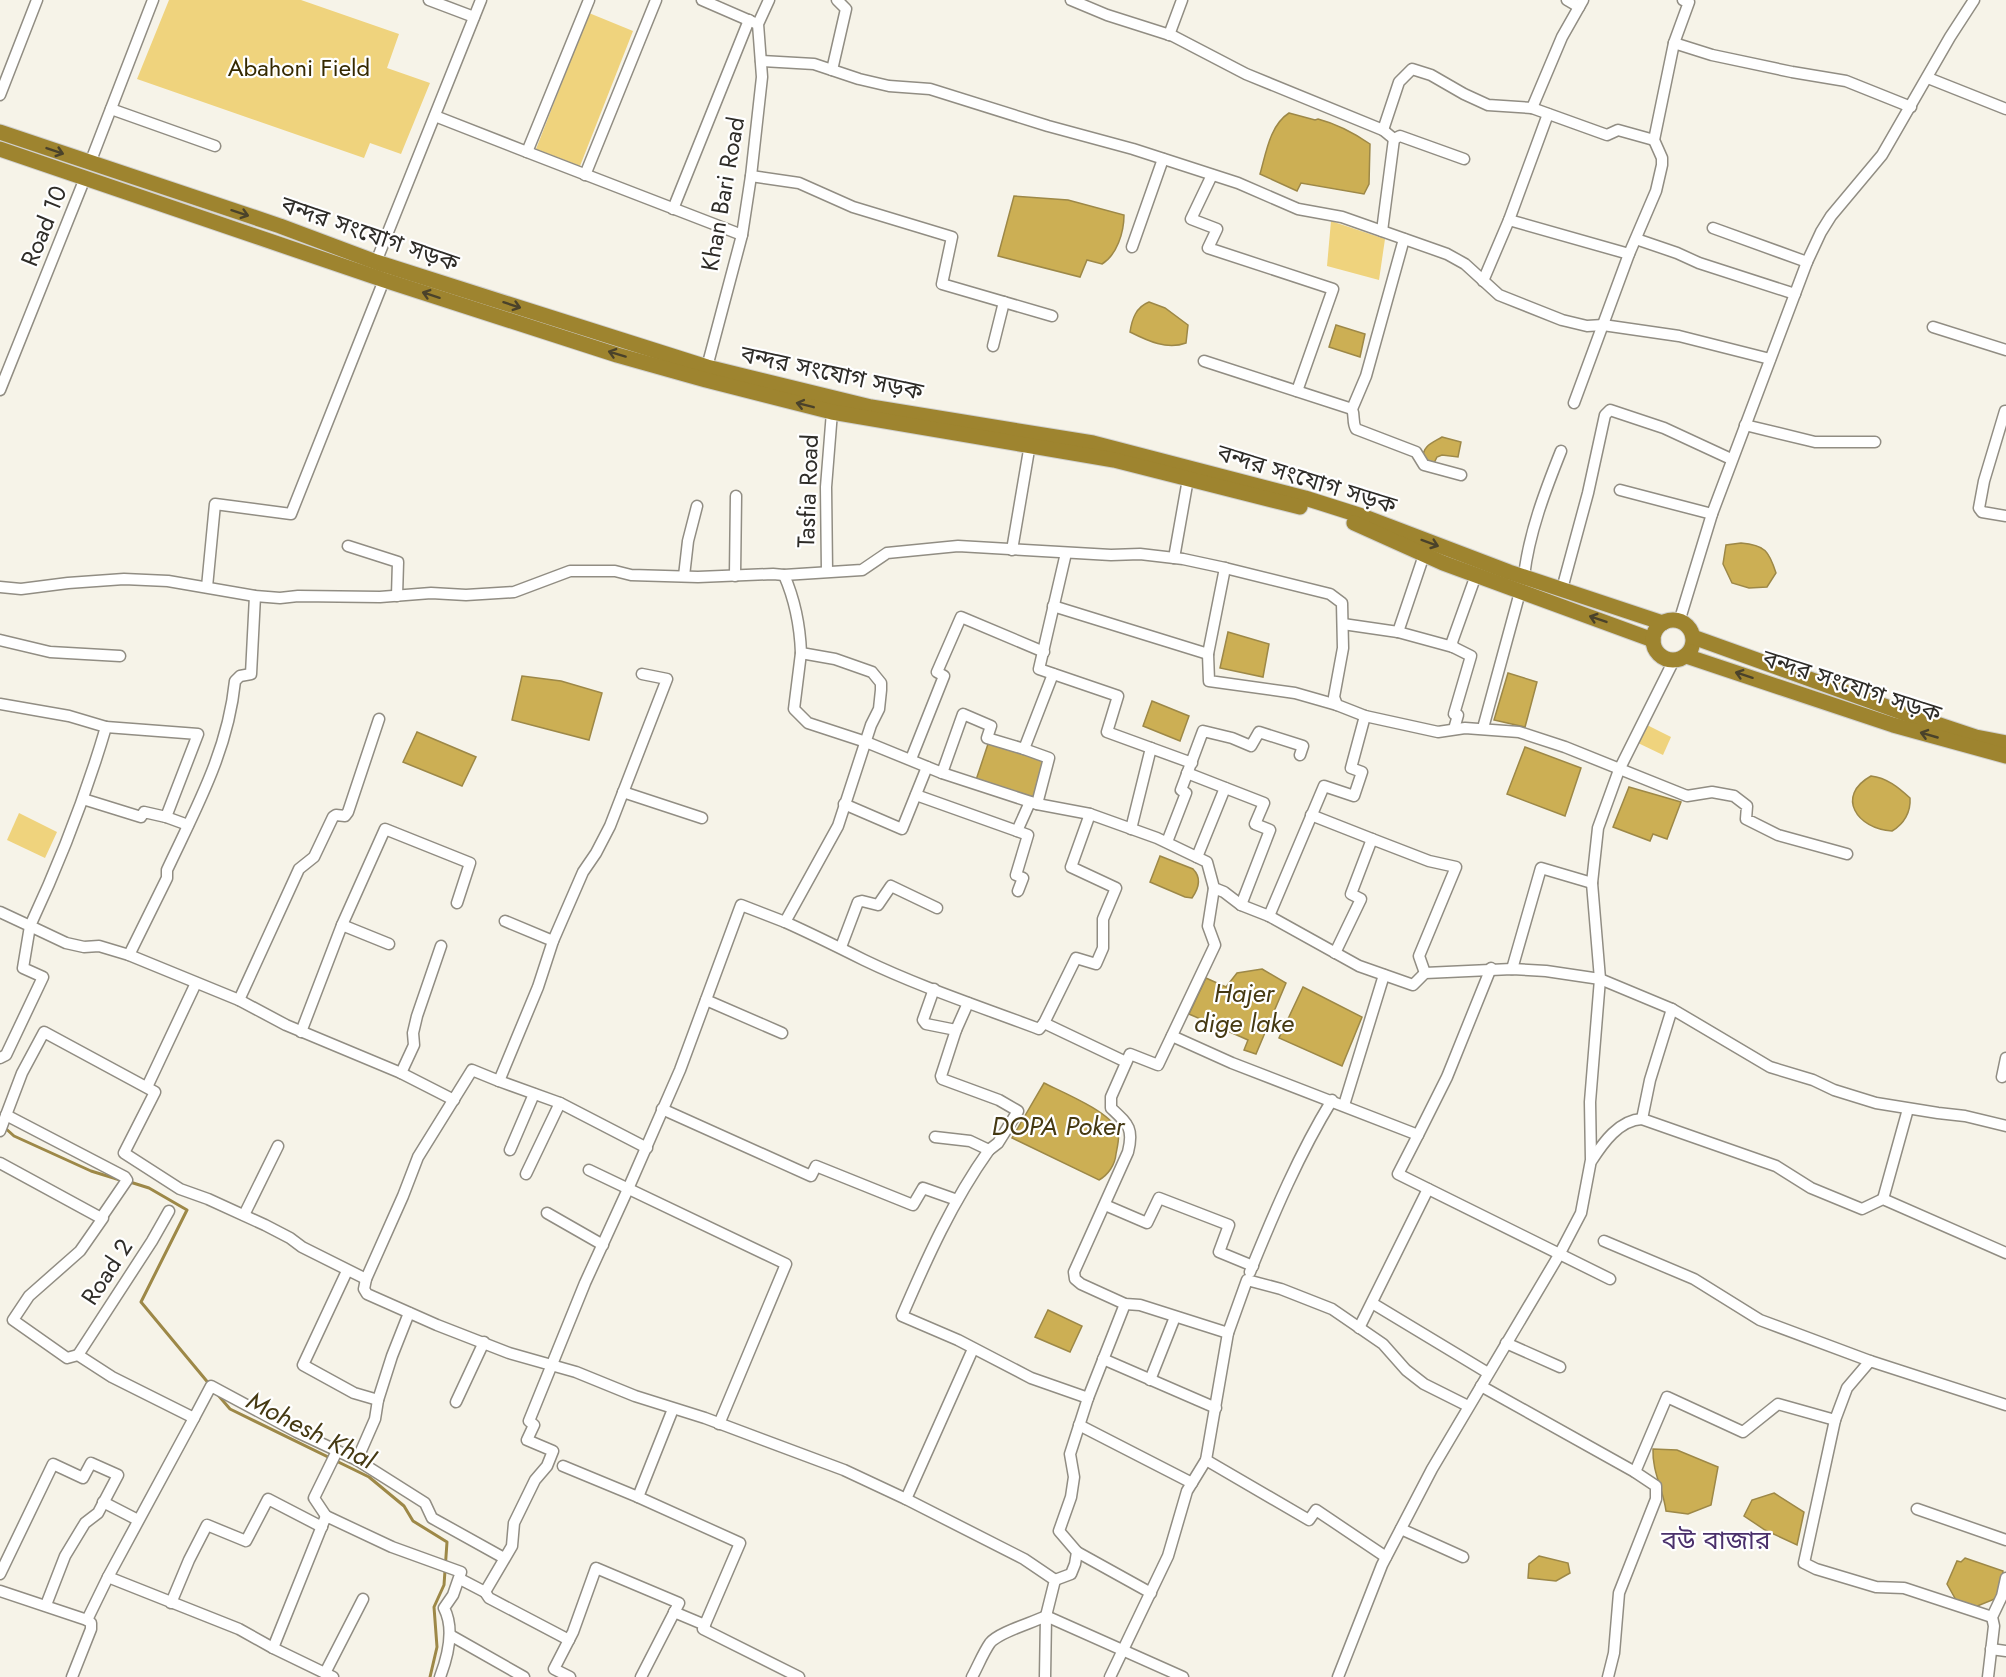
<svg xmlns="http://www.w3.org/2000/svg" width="2006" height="1677" font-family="Jost,'Noto Sans Bengali',sans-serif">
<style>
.green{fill:#efd37d}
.water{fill:#ccaf54;stroke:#9d8847;stroke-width:1.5}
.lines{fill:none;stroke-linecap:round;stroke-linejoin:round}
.stream{stroke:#9d8847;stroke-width:3}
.minor-casing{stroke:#918d83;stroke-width:13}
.highway-casing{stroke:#d1d1d0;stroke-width:17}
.minor{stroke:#fff;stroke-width:10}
.highway{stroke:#9e842f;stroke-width:15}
.oneway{stroke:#4a422a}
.labels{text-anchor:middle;stroke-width:4.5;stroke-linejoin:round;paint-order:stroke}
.park-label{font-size:24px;fill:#352900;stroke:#fff}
.street-label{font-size:24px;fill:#2e2c28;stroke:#fff}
.water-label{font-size:26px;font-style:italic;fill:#453912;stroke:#fff}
.neighbourhood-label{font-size:26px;fill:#4b316c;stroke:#fff}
</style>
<rect width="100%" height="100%" fill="#f6f3e8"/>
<g class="green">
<path d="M169 0H301L399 34 387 68 430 83 401 154 370 143 364 158 137 79Z"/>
<path d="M589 13 633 31 580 166 536 149Z"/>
<path d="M1331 221 1385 239 1379 280 1327 266Z"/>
<path d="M1647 725 1671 737 1663 755 1638 743Z"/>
<path d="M19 813 57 832 45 858 7 840Z"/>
</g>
<g class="water">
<path d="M1289 113 1315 120 1318 119C1337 124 1354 133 1370 144L1369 184 1364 194 1301 183 1297 191 1260 174C1266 153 1270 125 1289 113Z"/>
<path d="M1014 196 1068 200 1124 215C1124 232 1117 255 1102 264L1087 260 1080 277 998 256Z"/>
<path d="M1149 302 1165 308 1188 325 1186 343C1167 350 1148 341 1130 332 1132 319 1136 307 1149 302Z"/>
<path d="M1336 325 1365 334 1360 357 1329 347Z"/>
<path d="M1442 437 1461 442 1458 457 1442 455 1437 457 1434 463 1423 459C1422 446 1432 443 1442 437Z"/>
<path d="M1741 543C1765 545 1769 551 1776 573L1767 587 1749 588 1732 583 1723 564 1726 545Z"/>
<path d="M1228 632 1269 644 1263 677 1220 668Z"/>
<path d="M1508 673 1537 682 1525 727 1494 720Z"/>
<path d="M522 676 561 681 602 693 589 740 512 720Z"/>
<path d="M1152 701 1189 716 1180 741 1143 726Z"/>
<path d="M417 732 476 757 462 786 403 762Z"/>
<path d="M989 741 1046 759 1035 799 976 780Z"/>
<path d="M1525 747 1581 768 1565 816 1507 794Z"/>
<path d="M1871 776C1887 778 1898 787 1910 798 1911 812 1904 824 1892 831 1857 829 1835 796 1871 776Z"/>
<path d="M1629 787 1681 802 1667 839 1653 834 1650 841 1613 827Z"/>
<path d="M1160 856 1193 869C1202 878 1199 888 1192 898L1185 897 1150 882Z"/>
<path d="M1262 969 1286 983 1256 1054 1244 1050 1248 1040 1189 1014 1206 978 1226 987 1237 973Z"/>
<path d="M1303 987 1362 1017 1342 1066 1279 1038Z"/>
<path d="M1044 1083C1062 1092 1111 1112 1118 1131 1120 1137 1117 1148 1116 1154 1115 1165 1108 1175 1099 1180L1012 1138Z"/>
<path d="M1048 1310 1082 1326 1070 1352 1035 1337Z"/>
<path d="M1653 1449 1677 1450 1718 1467 1711 1505 1688 1514 1666 1511C1663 1488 1652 1472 1653 1449Z"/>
<path d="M1774 1493 1804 1512 1797 1545 1765 1530 1744 1516 1752 1500Z"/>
<path d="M1539 1556 1568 1563 1570 1573 1556 1581 1528 1578 1529 1564Z"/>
<path d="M1965 1558 2003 1571 2002 1596 1975 1607 1956 1600 1947 1584 1957 1561 1961 1562Z"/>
</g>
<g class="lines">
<g class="stream">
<path d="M4 1127 14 1136 91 1171 120 1180"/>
<path d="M130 1182 149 1188 187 1210 141 1302 210 1385"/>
<path d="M218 1395 230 1409 369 1477 404 1506 413 1521 447 1542 444 1585 434 1607 437 1647 430 1677"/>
</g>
<g class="minor-casing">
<g id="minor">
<path d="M429 0 474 17"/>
<path d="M702 0 755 23"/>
<path d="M1071 0 1107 15 1173 36 1246 74 1383 130 1394 139"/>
<path d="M1567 0 1579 7"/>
<path d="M1169 35 1182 0"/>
<path d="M1674 43 1712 55 1792 72 1846 81 1911 107"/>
<path d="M761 61 814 64 859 79 889 86 930 89 1048 126 1133 149 1238 183 1298 209 1342 217 1447 254 1465 264 1499 295 1562 320 1587 326 1603 325 1679 336 1770 359"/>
<path d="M832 70 846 9 837 0"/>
<path d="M1928 78 2006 109"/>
<path d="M0 95 37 0"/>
<path d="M1532 108 1562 37 1583 0"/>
<path d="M111 109 215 146"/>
<path d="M435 116 527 152 589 0"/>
<path d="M1383 130 1399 82 1412 69 1431 75 1464 94 1488 105 1532 108 1607 135 1618 130 1654 140"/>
<path d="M1394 139 1400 136 1464 159"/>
<path d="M527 152 742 235"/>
<path d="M90 163 153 0"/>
<path d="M585 175 656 0"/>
<path d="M1212 175 1191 219 1217 229 1208 248 1333 289 1297 391"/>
<path d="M751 176 799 183 853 207 952 237 942 284 1052 316"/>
<path d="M673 209 749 20"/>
<path d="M1509 220 1629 254"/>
<path d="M1713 228 1807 262"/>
<path d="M1382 231 1394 139"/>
<path d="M1404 239 1366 376 1352 409C1355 416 1352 422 1356 429L1416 452 1424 465 1461 475"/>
<path d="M1636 239 1677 253 1699 263 1795 294"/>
<path d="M1132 247 1163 159"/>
<path d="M374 267 481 0"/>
<path d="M1483 281 1509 220 1548 114"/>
<path d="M1933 327 2006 350"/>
<path d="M993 346 1004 302"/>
<path d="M1204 361 1352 409"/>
<path d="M707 367 742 235 751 176 762 77 758 24 769 0"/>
<path d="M0 390 85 178"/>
<path d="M1574 403 1629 254 1656 191 1662 165V158L1654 140 1674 43 1689 2 1683 0"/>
<path d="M2005 411 1984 481 1979 508 1982 512 2006 516"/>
<path d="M1745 425 1815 442H1875"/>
<path d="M1620 490 1712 514"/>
<path d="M348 546 398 562 397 596"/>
<path d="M1012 550 1030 444"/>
<path d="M1066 553 1039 669 1118 696 1107 732 1192 763"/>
<path d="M1174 558 1188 479"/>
<path d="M827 571 826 487 832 412"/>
<path d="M684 576 688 541 697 506"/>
<path d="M735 576 736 496"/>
<path d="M1524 576C1529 533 1545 491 1561 451"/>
<path d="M0 587 21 589 68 583 124 579 168 581 255 596 280 598 298 596 380 597 431 593 466 595 514 592 570 571H615L631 575 698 577 773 574 784 575 862 570 887 553 958 546 1111 555 1140 554 1183 559 1225 568 1330 594 1342 603 1343 648 1334 697 1337 705 1365 716 1438 732 1465 728 1519 732 1565 747 1687 796 1712 792 1734 796 1747 806 1746 819 1778 835 1847 854"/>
<path d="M207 587 215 504 291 514 386 275"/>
<path d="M1562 589 1588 493 1605 415 1610 410 1664 428 1731 459"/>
<path d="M1053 606 1208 654 1225 568"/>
<path d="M1679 622 1712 514 1807 262 1821 232 1831 216 1882 155 1950 37 1974 0"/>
<path d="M1343 624 1398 632 1453 647 1471 656 1454 714 1458 715 1454 729"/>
<path d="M1398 632 1424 555"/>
<path d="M0 640 50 652 120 656"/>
<path d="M1453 647 1452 642 1476 575"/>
<path d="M801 653 794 709 808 723 866 742 942 773 1037 804 1090 814 1157 838 1207 862 1214 888 1224 892 1241 905 1269 916 1359 966 1413 985 1425 973 1512 969 1546 971 1600 979 1672 1009 1770 1067 1813 1080 1834 1090 1876 1103 1938 1113 1965 1116 2006 1126"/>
<path d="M1208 654 1209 681 1295 693 1337 705"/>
<path d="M0 704 69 716 106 727C86 795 60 862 30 926L66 943 84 947 99 946 129 955 239 1000 286 1025 401 1073 454 1100"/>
<path d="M106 727 198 734 166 817 188 825"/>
<path d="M1483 728 1520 592"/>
<path d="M911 759 944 676 937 672 961 617 1044 652"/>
<path d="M942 773 963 714 991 726 987 738 1024 749"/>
<path d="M1187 773 1264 803 1255 824 1270 830 1241 905"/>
<path d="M623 792 702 818"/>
<path d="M916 795 1017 831"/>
<path d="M83 799 141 817 144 812 166 817"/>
<path d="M844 804 902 829 927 767"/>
<path d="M1037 804 1049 758 1024 749 1053 674"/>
<path d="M1090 814 1071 867 1116 888 1103 919V948L1096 964 1076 958 1044 1023 1126 1062"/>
<path d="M1311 815 1372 839"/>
<path d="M1131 829 1151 748"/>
<path d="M1167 842 1186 793 1181 790 1203 731 1232 738 1251 746 1259 732 1303 746 1300 755"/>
<path d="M1197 857 1225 788"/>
<path d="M1214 888 1208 926 1215 945 1158 1065 1130 1054 1111 1097V1108C1128 1124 1134 1128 1128 1152L1074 1272 1075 1279 1081 1284 1125 1304 1140 1305 1228 1333 1247 1280 1281 1289 1332 1309 1383 1344 1406 1370 1424 1384 1468 1406"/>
<path d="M1018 891 1023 878 1016 875 1028 835 1017 831 1030 802"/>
<path d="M0 912 30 926 23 968 43 977 6 1055 0 1058"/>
<path d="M1269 916 1324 786 1354 796 1362 772 1351 768 1365 716"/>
<path d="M505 921 553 941 538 987 499 1081 560 1103 647 1148"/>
<path d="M785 922C812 934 838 947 864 960 920 987 981 1007 1039 1029L1044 1023"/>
<path d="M342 925 389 944"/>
<path d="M553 941 583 872 596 853 610 826 667 679 642 674"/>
<path d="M841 947 858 902 862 901 878 905 891 886 937 908"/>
<path d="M1335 953 1361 899 1351 894 1372 839 1429 861 1456 867 1419 956 1425 973"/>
<path d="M129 955 167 878V870C196 808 228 751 235 681L240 676 251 674 255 596"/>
<path d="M1512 969 1541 868 1592 883"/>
<path d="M934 989 923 1020 926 1024 956 1030 941 1076 942 1079 999 1100 1018 1111 998 1143 989 1150"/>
<path d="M239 1000 299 869 314 857 333 817 336 815 345 816 348 812 379 719"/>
<path d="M706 1000 782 1033"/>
<path d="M956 1030 968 1003"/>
<path d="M301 1032 342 925 385 829 470 863 457 903"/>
<path d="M1172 1036 1232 1063 1418 1135 1447 1077 1491 968"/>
<path d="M401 1073 414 1045 413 1033 417 1016 441 946"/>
<path d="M2002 1077 2006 1058"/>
<path d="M499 1081 472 1070 418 1157 403 1196 366 1279 364 1289 367 1294 437 1325 509 1353 576 1372 635 1396 705 1418 844 1470 906 1499 1024 1559 1055 1580 1046 1616 1183 1677"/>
<path d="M147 1087 196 983"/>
<path d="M1344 1105 1384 975"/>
<path d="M662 1109 811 1176 816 1166 913 1205 923 1188 957 1200"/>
<path d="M1642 1119 1650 1080 1672 1009"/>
<path d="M0 1131 22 1073 44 1032 155 1092 124 1153 180 1189 208 1199 265 1225 290 1238 302 1247 366 1279"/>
<path d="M1418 1135 1398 1174 1610 1279"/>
<path d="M935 1137 970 1141 989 1150C952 1202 927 1258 902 1316L958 1340 1031 1378 1088 1398"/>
<path d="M510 1150 534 1094"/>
<path d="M1592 1160C1603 1143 1619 1120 1642 1119L1776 1166 1811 1188 1862 1209 1883 1199 2006 1253"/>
<path d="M0 1163 101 1218 127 1180 125 1177 6 1115"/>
<path d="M589 1170 786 1264 719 1424"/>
<path d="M526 1174 560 1103"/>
<path d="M1883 1199 1908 1109"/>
<path d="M1105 1205 1147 1223 1159 1198 1229 1225 1219 1252 1253 1266"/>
<path d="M547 1213 603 1245"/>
<path d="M244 1215 278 1146"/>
<path d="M101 1218H103L80 1251 29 1296 13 1320 67 1358 78 1355 112 1377 194 1418 211 1386 297 1432 357 1460"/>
<path d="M1604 1241 1694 1279 1760 1320 1870 1361"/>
<path d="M347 1271 303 1365 354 1393 378 1400"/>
<path d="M1250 1272C1274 1213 1299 1154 1332 1100"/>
<path d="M1372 1303 1488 1373"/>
<path d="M409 1313 392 1356 378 1400 375 1419 357 1460 425 1503 432 1518 504 1558"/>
<path d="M1359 1328 1428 1189"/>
<path d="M1506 1343 1560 1367"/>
<path d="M78 1355 152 1241 169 1211"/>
<path d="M1103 1359 1216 1408"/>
<path d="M1150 1380 1175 1317"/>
<path d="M1481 1386 1635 1472 1656 1486V1499L1619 1593 1614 1653 1608 1677"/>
<path d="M456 1402 484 1342"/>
<path d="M673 1409 638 1497 740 1543 703 1629 799 1677"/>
<path d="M1835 1420 1804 1563 1816 1569 1876 1587 1904 1588 1992 1617"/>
<path d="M1079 1425 1192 1483"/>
<path d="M1206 1460 1309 1520 1316 1510 1386 1557"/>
<path d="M563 1466 638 1497"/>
<path d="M1635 1472 1667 1397 1743 1432 1778 1404 1835 1420 1847 1388 1870 1361 2006 1405"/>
<path d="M906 1499 973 1349"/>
<path d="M103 1502 138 1520"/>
<path d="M1917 1509 2006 1540"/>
<path d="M326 1516 314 1498 337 1451"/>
<path d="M1401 1529 1463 1557"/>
<path d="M1077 1552 1151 1593"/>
<path d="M0 1574 53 1464 83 1478 91 1463 118 1475 98 1513 85 1523 65 1556 46 1605"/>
<path d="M108 1577 194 1418"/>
<path d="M460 1579 485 1592 512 1546 514 1523 535 1480 547 1466 553 1451 527 1440 534 1425 529 1421 585 1283 628 1189 680 1070 741 905 785 922 838 826 871 725 879 709 881 690V683L872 672 835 659 801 653C800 626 795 600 784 575"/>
<path d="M1055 1580 1071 1574 1075 1564 1077 1552 1059 1531 1071 1497 1074 1477 1070 1454 1088 1398 1125 1304"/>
<path d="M0 1591 87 1620 108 1577 239 1629 273 1648 333 1677"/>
<path d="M485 1592 489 1598 569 1640"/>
<path d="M171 1603 189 1560 207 1525 246 1541 268 1499 322 1527"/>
<path d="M674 1612 705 1625"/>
<path d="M450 1635 524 1677"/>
<path d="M273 1648 326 1516 392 1547 461 1572 453 1595 444 1608C455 1629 448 1656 440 1677"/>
<path d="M1991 1649 2006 1651"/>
<path d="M325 1673 363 1599"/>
<path d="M72 1677 91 1629V1623L87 1620"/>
<path d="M570 1677 554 1669 573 1632 596 1568 679 1603 641 1677"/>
<path d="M972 1677C978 1666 983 1653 990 1643 999 1632 1032 1623 1046 1616L1045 1677"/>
<path d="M1110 1677 1168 1556 1187 1491 1206 1460 1228 1333"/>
<path d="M1338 1677 1382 1565 1432 1469 1559 1255 1581 1213 1591 1160 1590 1102 1600 979 1592 883 1598 828 1619 770 1674 660"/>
<path d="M1988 1677 1994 1626 1992 1617 2002 1596 2006 1578"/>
</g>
</g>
<g class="highway-casing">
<g id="highway">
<path d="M0 132 280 226 376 262 707 367 871 407 1093 443 1305 498 1362 516 1509 572 1663 623"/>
<path d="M0 149 384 280 617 355 706 380 832 412 1114 460 1300 507"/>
<path d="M1354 523 1443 563 1653 640"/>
<circle cx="1673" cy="640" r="20"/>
<path d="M1693 637 1904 713 1976 737 2006 743"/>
<path d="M1686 656 1893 725 2006 756"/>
</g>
</g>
<use href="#minor" class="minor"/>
<use href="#highway" class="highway"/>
</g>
<defs><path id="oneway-shaft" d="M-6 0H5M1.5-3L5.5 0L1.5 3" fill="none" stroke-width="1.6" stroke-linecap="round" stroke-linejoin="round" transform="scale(1.5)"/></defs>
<g class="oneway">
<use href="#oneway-shaft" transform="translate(55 151) rotate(19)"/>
<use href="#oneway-shaft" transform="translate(240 213) rotate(18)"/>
<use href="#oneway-shaft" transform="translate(431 295) rotate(-162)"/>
<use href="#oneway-shaft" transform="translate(512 305) rotate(18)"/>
<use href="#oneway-shaft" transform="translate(617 354) rotate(-163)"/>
<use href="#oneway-shaft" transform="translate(805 405) rotate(-166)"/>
<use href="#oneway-shaft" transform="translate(1430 543) rotate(20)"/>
<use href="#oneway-shaft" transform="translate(1598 619) rotate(-161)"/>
<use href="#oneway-shaft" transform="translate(1744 675) rotate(-162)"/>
<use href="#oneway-shaft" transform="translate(1929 735) rotate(-164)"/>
</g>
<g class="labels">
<g class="park-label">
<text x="299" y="76">Abahoni Field</text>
</g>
<g class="street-label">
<text transform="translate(723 194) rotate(-80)" y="8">Khan Bari Road</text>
<text transform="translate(44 226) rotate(-68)" y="8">Road 10</text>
<text transform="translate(370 234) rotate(19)" y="8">বন্দর সংযোগ সড়ক</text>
<text transform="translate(832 373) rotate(12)" y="8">বন্দর সংযোগ সড়ক</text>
<text transform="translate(1307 479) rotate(17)" y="8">বন্দর সংযোগ সড়ক</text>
<text transform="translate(808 491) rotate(-88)" y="8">Tasfia Road</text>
<text transform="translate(1852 686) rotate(18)" y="8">বন্দর সংযোগ সড়ক</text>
<text transform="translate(107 1272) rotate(-57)" y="8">Road 2</text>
</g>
<g class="water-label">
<text x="1244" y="1002">Hajer<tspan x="1244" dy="30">dige lake</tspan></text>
<text x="1058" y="1135">DOPA Poker</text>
<text transform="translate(311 1430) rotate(27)" y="9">Mohesh Khal</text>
</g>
<g class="neighbourhood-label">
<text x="1716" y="1549">বউ বাজার</text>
</g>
</g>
</svg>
